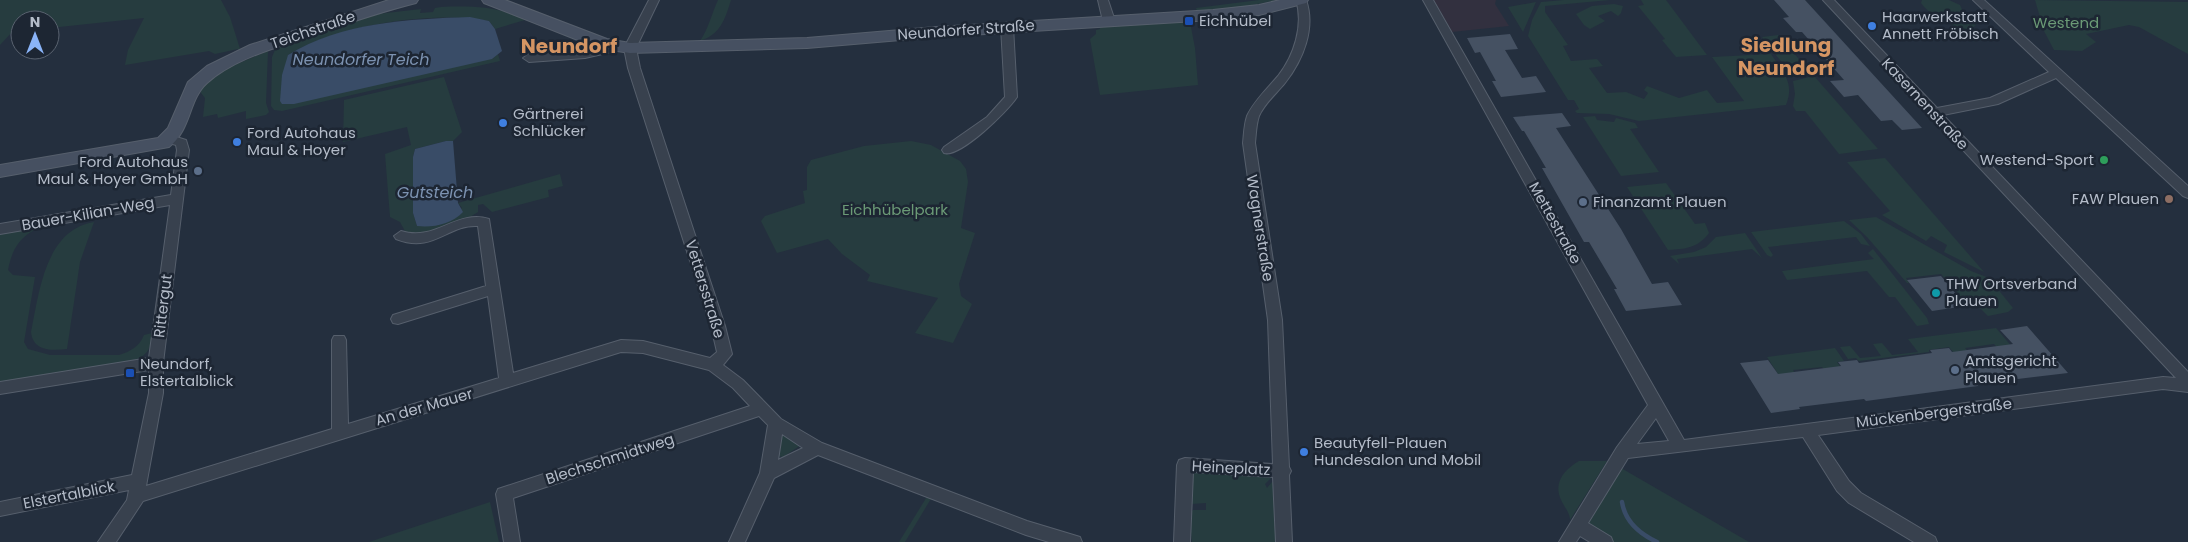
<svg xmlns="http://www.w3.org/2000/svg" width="2188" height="542" font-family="Poppins,sans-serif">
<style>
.medical{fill:#32303f}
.green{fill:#263c3f}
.water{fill:#394c67}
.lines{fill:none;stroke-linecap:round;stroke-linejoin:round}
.stream{stroke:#394c67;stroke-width:4.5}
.building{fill:#455162}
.street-casing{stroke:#565f6c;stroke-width:2}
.secondary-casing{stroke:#565f6c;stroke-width:2}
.street{fill:#38414e;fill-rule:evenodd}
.secondary{fill:#465061;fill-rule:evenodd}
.transit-dot{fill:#1a4fb4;stroke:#1d2633;stroke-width:2}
.shop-dot{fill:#3f7fe0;stroke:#1d2633;stroke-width:2}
.leisure-dot{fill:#2e9e5b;stroke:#1d2633;stroke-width:2}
.service-dot{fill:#5c6f8a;stroke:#1d2633;stroke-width:2}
.education-dot{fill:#8d6e63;stroke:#1d2633;stroke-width:2}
.culture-dot{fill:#0f9aa8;stroke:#1d2633;stroke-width:2}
.labels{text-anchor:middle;stroke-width:5;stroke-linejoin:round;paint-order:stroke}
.poi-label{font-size:15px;fill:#b4bcc9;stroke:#1d2633;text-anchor:start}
.park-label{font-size:15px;fill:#6b9a76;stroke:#1d2633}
.street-label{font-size:15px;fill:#b4bcc9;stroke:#1d2633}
.water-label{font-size:16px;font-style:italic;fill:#7c92b1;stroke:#1d2633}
.district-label{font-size:20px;font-weight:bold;fill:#d59563;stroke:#1d2633}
</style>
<rect width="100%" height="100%" fill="#242f3e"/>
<path class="medical" d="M1434 0H1496L1495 4 1509 26 1452 32Z"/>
<g class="green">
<path d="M0 0H221L230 17 241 52 238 49 215 54 209 51 125 65 128 50 144 18 50 28V20H20V31L12 32 0 45Z"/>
<path d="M718 0H731C725 19 721 34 700 41 708 30 712 13 718 0Z"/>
<path d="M1259 0H1277L1232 9 1197 12 1196 8Z"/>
<path d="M1564 0H1610L1545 6V12L1568 45 1563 46 1571 61 1597 59 1603 66 1589 68 1607 93 1626 92 1644 99 1648 93 1644 90 1647 86 1679 98 1707 90 1717 103 1744 101 1712 57 1771 54C1783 72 1795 83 1786 105L1639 121 1609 114 1577 113 1575 111 1579 109 1574 100H1568L1528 36 1532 20 1541 2Z"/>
<path d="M1641 0H1666L1707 55 1676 57 1662 40 1665 39 1638 6 1644 5Z"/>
<path d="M1922 0H1949L1960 5 1964 14 1977 24 1970 30 1984 39C1972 44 1966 40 1956 33L1954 26C1943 17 1929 15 1921 3Z"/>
<path d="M2035 0 2188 2V54L2139 27 2129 25 2086 34 2096 42 2082 51 2054 50 2044 31Z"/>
<path d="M1536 2 1523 32 1508 7Z"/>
<path d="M1614 4 1623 6 1621 13 1618 16 1611 11 1598 16 1605 21 1590 29 1584 25 1576 14 1592 6Z"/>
<path d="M441 7C471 6 499 6 525 20L495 29 489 21C433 10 337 25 288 55L492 59 498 54 500 61 282 111 274 110 271 106 272 57 277 45 312 32 344 26 369 15 421 9 420 13 433 12 435 8Z"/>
<path d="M1190 22 1195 48 1198 85 1100 95 1090 39 1096 34V30L1100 29V27Z"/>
<path d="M1778 35 1811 73C1787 77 1776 54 1762 37Z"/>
<path d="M268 51 266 103 269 112 266 115 246 119V111L218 118 217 114 203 117 205 98 201 93V88L227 68Z"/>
<path d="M1814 76 1878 149 1839 154 1805 111H1796L1793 106 1795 94 1793 81Z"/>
<path d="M444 77 462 132 453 141H446L415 149 413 157V213L417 226 462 208 458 203 560 174 563 186 548 190 549 197 492 212 483 204 478 205V212C458 225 430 236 406 233L400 222 390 217 385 154 411 145 407 127 343 142 344 100Z"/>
<path d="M1595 116 1597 120 1614 122 1616 118 1635 123 1638 128 1630 129 1659 172 1621 176 1583 117Z"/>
<path d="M911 141 931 145 960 161 966 169 968 182 961 228 975 233 959 284 961 296 972 304 953 343 915 333 938 298 867 281 870 275 842 254 828 239 777 253 761 221 765 216 805 203 803 191 807 190V167L811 160 864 146Z"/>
<path d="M1885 158 1984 272 1944 252 1947 245 1931 236 1926 241 1882 215 1890 211 1847 162Z"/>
<path d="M1666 183 1695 224 1705 223 1709 233C1698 248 1685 249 1668 250L1627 187Z"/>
<path d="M1876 217 1971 271 1989 278 2013 308 2008 312 1988 316 1978 306H1969L1941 274 1906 278 1909 283H1907L1867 237 1849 220Z"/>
<path d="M1844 221 1861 234 1870 246 1861 244 1856 237 1768 247 1773 255 1771 257 1767 255 1751 232Z"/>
<path d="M94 222 80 262 67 349C51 351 33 351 31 332 39 293 45 230 94 222Z"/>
<path d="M49 224C24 232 13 244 8 270L13 275 35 277 24 342 28 349 50 355H119C131 351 139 347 144 335L152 333C151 347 149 355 134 360L0 382V232Z"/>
<path d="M1745 233 1762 258 1752 249 1677 259 1679 264 1670 256 1694 252 1706 247 1716 237Z"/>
<path d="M1873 249 1927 318 1929 324 1917 326 1895 297H1889L1867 271 1787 280 1782 271 1874 259 1868 253Z"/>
<path d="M1996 328 2018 354 2005 355 1994 344 1965 348 1975 359 1960 361 1949 347 1929 350V352L1859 361 1856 358 1848 359 1840 347 1850 346 1860 358 1881 356 1873 344 1882 343 1892 355 1918 352 1908 339Z"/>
<path d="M1835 348 1844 361 1837 362 1847 376 1831 378 1822 367 1793 370 1800 381 1784 383 1767 357Z"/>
<path d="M785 433 801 445 783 457 778 456 781 434Z"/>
<path d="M1579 461H1607L1570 520C1570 513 1565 508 1562 502 1552 483 1564 470 1579 461Z"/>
<path d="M1621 468 1749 542H1614L1587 525Z"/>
<path d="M1193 471 1273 476 1265 484 1267 488 1272 482H1276L1274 509 1276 542H1192L1189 513 1193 510H1206V503L1191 504Z"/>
<path d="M928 495 932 497 905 542H899Z"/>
<path d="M490 502 499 542H369Z"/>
</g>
<g class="water">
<path d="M470 17 489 21 495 29 502 51 492 59 294 104H282L280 101 282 75 288 55C341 22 409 19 470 17Z"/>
<path d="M446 141H453L458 203 463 212C452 224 433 228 417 226L413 213V157L415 149Z"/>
</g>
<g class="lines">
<path class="stream" d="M1622 502C1625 522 1640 534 1657 542"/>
</g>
<g class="building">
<path d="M1774 0H1805L1922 128 1902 130 1892 120 1881 121 1858 95 1844 97 1830 81 1844 80 1802 32H1796L1783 18 1789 17Z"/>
<path d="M1510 34 1518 49 1505 50 1522 78 1536 76 1546 92 1501 97 1492 81H1496L1480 52 1475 53 1467 38Z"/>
<path d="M1562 113 1571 126 1556 128 1621 229 1652 284 1668 282 1682 305 1626 311 1614 289H1617L1589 242H1584L1542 168H1546L1524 131H1522L1513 117Z"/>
<path d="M1941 276 1966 306 1932 311 1907 280Z"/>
<path d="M2027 326 2068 373 1977 384 1978 386 1866 401 1864 399 1799 407 1800 409 1771 413 1740 363 1768 360 1778 374 1841 366 1838 362 1857 360 1859 363 1932 353 1930 350 1949 348 1952 352 2013 344 2000 330Z"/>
</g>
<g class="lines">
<g class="street-casing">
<g id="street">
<path d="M649 0H659L636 48 640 68 725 326 732 354 723 365 743 380 781 419 822 443 1027 521 1080 537 1082 542H1049L1026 535 818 455 774 478 745 542H729L760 473 768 425 759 416 513 498 520 542H504L496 494 498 489 750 406 733 388 709 370 643 353 621 352 143 501 116 542H98L127 500 129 490 0 516V502L132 475 149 393V370L0 394V382L149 358 170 205 0 234V224L171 195 177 150 176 145 166 142 164 139 170 135 186 140 189 150 163 363V393L146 486 332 429V340L334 336H344L346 340 348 424 499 378 488 296 398 324 393 323 391 319 393 315 486 286 478 226C447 224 434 254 396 239L394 236 401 231C436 242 456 209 489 219L513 373 621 340 643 341 710 358 717 352 711 326 628 68 624 48ZM782 434 803 448 778 460Z"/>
<path d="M1098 0H1108L1115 21 1113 23H1105L1103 21Z"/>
<path d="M1296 0H1306C1316 28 1303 60 1285 83 1276 94 1265 103 1259 116 1256 125 1256 134 1255 143L1282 320 1289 467 1291 471 1289 475 1292 542H1276L1273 477 1193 472 1190 542H1174L1177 465 1179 460 1185 458 1273 464 1268 320 1243 143C1244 134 1244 125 1247 116 1254 101 1267 89 1278 76 1294 56 1304 25 1296 0Z"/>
<path d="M1423 0H1433L1684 440 2163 377 2176 378 1823 0H1834L1937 108 1990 98 2049 72 1973 0H1984L2188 186V198L2183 196 2056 78 1998 104 1943 115 2188 372V392L2163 389 1818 435 1849 481 1861 493 1935 537 1937 542H1914L1849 503 1837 491 1803 437 1628 458 1588 523 1611 537 1613 542H1590L1580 536 1576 542H1559L1617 447 1648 405ZM1656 418 1669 441 1637 444Z"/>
<path d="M1007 24 1013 27 1017 97C1008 111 960 158 944 153L942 150 944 147 987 117 1005 97 1001 27Z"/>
<path d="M616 43 622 47 620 50 585 58 529 62 523 58 529 54 585 50Z"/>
</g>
</g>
<g class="secondary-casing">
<g id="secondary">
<path d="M389 0H418L416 3C380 12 345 24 310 36 276 48 235 58 207 83 188 100 192 129 169 147L0 177V165L158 138 168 128 188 82 207 66 250 45Z"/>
<path d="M482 0H505L607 39 630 43 807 38 936 27 1213 10 1259 5 1280 0H1308L1306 3 1259 15 1213 20 936 37 807 48 630 53 598 48 484 3Z"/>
</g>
</g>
<use href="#street" class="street"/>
<use href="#secondary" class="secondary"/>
</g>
<g class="transit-dot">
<rect x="1184" y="16" width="10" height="10" rx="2.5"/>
<rect x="125" y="368" width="10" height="10" rx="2.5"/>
</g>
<g class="shop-dot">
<circle cx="1872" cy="26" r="5"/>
<circle cx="503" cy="123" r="5"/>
<circle cx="237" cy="142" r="5"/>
<circle cx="1304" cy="452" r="5"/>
</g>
<circle class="leisure-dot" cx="2104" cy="160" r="5"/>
<g class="service-dot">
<circle cx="198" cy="171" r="5"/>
<circle cx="1583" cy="202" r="5"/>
<circle cx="1955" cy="370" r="5"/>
</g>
<circle class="education-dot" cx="2169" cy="199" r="5"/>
<circle class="culture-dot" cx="1936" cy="293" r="5"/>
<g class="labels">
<g class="poi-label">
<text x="1882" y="22">Haarwerkstatt<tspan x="1882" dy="17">Annett Fröbisch</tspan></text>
<text x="1199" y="26">Eichhübel</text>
<text x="513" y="119">Gärtnerei<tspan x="513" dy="17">Schlücker</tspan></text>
<text x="247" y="138">Ford Autohaus<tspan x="247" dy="17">Maul &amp; Hoyer</tspan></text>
<text x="2094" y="165" text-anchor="end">Westend-Sport</text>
<text x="188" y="167" text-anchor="end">Ford Autohaus<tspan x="188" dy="17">Maul &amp; Hoyer GmbH</tspan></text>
<text x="2159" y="204" text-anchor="end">FAW Plauen</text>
<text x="1593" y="207">Finanzamt Plauen</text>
<text x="1946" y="289">THW Ortsverband<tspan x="1946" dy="17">Plauen</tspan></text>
<text x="1965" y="366">Amtsgericht<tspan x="1965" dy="17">Plauen</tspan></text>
<text x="140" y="369">Neundorf,<tspan x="140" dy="17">Elstertalblick</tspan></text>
<text x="1314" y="448">Beautyfell-Plauen<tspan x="1314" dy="17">Hundesalon und Mobil</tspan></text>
</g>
<g class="park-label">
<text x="2066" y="28">Westend</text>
<text x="895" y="215">Eichhübelpark</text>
</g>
<g class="street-label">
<text transform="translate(313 30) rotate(-19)" y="5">Teichstraße</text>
<text transform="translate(966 30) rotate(-4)" y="5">Neundorfer Straße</text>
<text transform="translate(1925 104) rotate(47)" y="5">Kasernenstraße</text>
<text transform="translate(88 214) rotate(-10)" y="5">Bauer-Kilian-Weg</text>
<text transform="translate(1555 223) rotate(61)" y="5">Mettestraße</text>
<text transform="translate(1260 228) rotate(81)" y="5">Wagnerstraße</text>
<text transform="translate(705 289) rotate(73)" y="5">Vettersstraße</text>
<text transform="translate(163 306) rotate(-83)" y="5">Rittergut</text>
<text transform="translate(424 407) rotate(-16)" y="5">An der Mauer</text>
<text transform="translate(1934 413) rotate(-7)" y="5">Mückenbergerstraße</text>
<text transform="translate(610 459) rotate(-18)" y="5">Blechschmidtweg</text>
<text transform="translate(1231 468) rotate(3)" y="5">Heineplatz</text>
<text transform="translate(69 495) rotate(-11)" y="5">Elstertalblick</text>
</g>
<g class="water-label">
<text x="361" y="65">Neundorfer Teich</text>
<text x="435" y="198">Gutsteich</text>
</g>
<g class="district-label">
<text x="1786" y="52">Siedlung<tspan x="1786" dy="23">Neundorf</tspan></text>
<text x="569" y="53">Neundorf</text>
</g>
</g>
<g transform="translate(35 35)"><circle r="24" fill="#1d2633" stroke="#59626f"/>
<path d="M0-4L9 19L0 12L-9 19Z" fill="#8ab4f8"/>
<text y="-8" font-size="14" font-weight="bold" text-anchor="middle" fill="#b4bcc9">N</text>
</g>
</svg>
